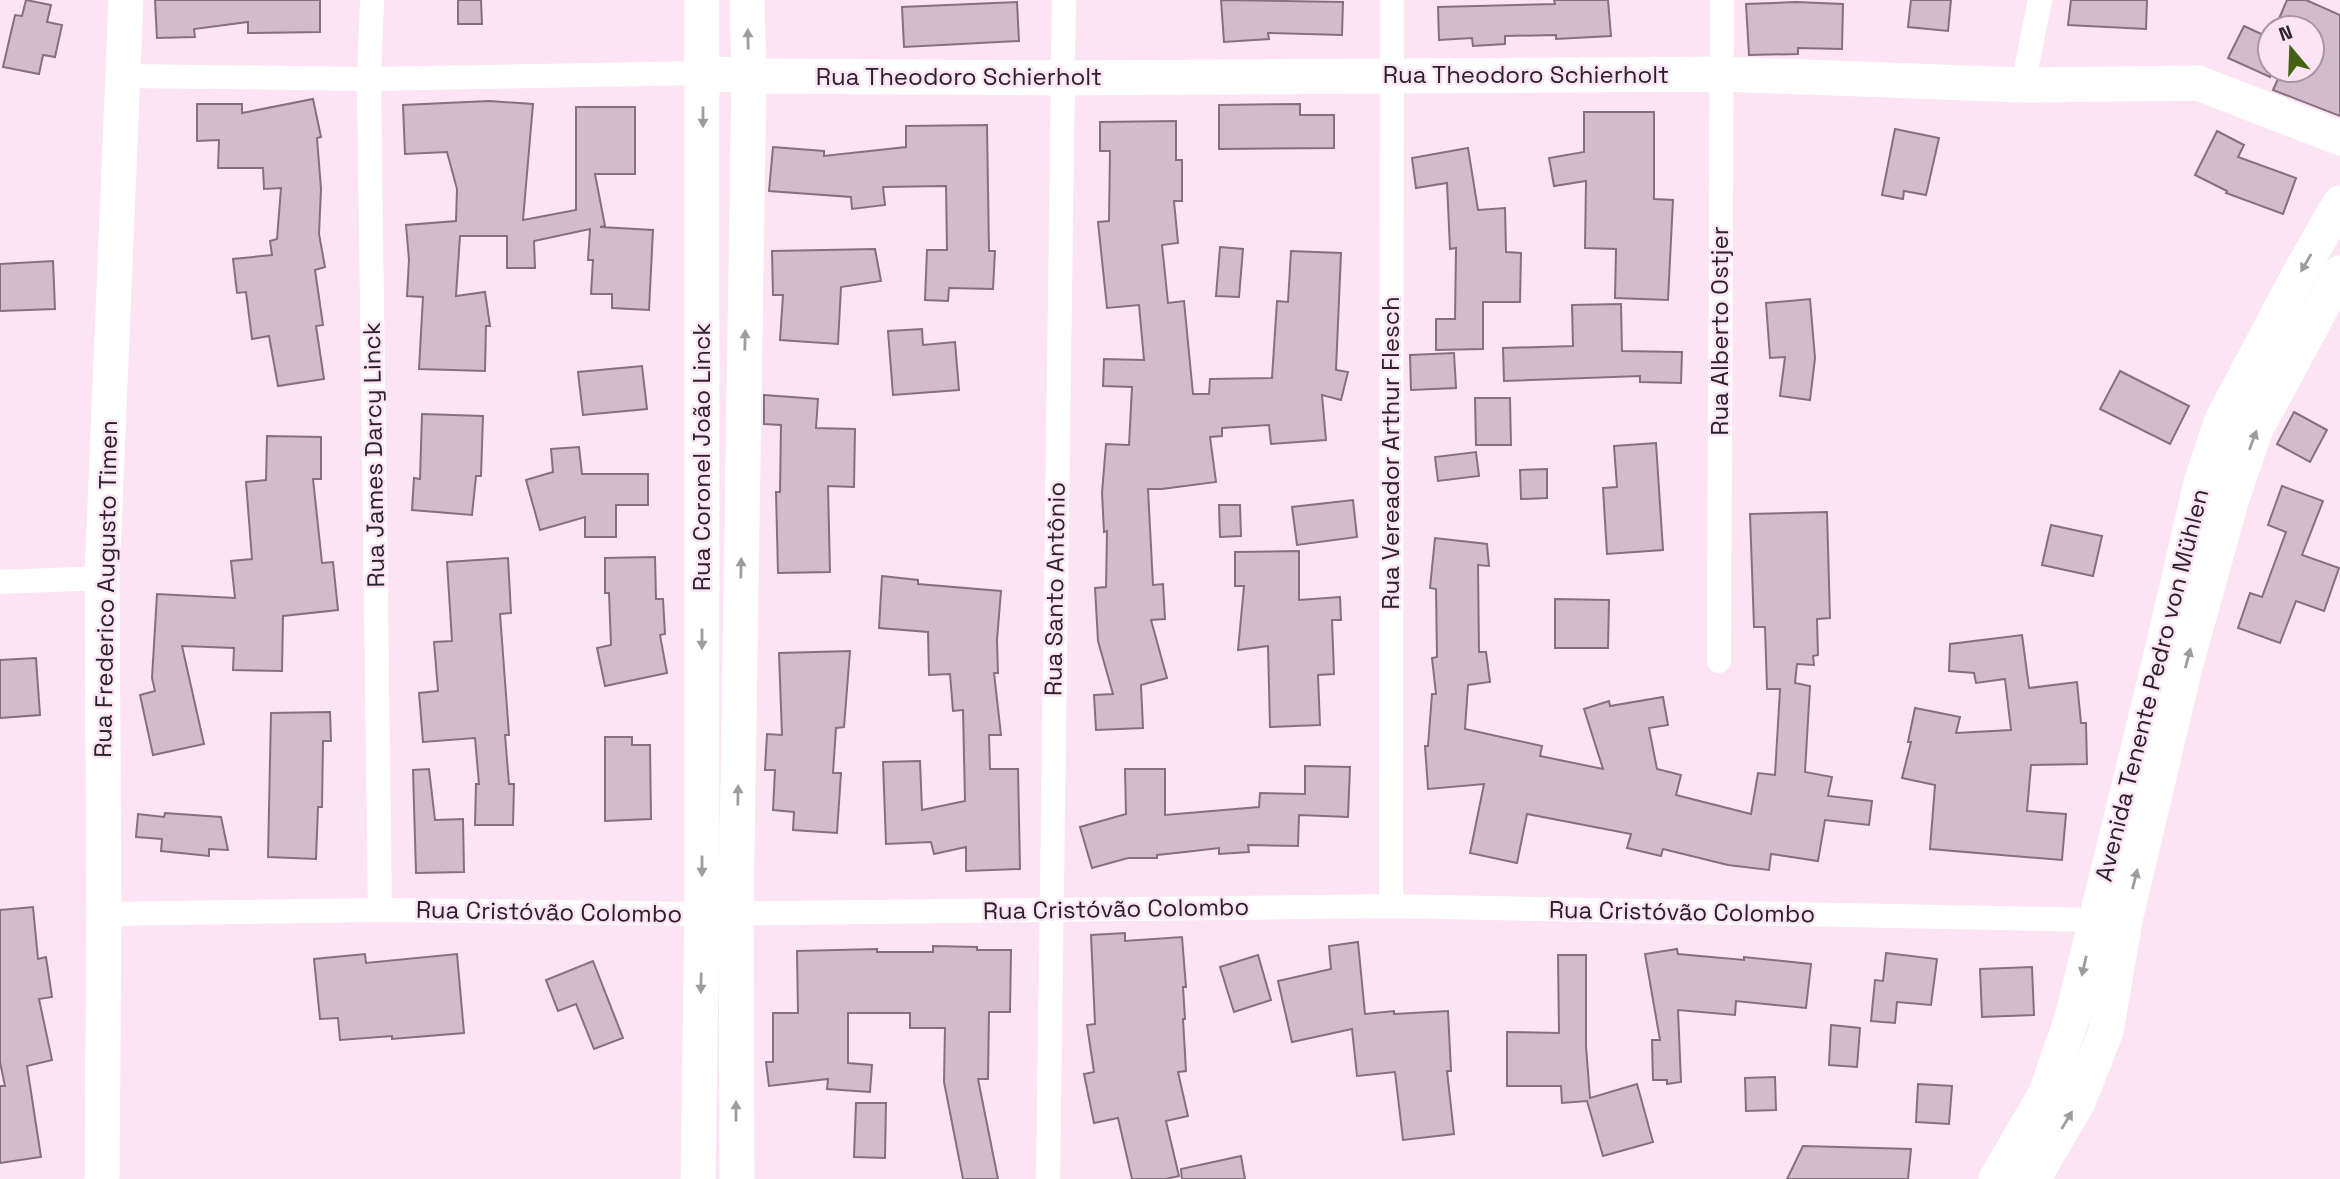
<svg xmlns="http://www.w3.org/2000/svg" width="2340" height="1179" font-family="'Space Grotesk',sans-serif">
<style>
.building{fill:#d2bbca;stroke:#84707e;stroke-width:2}
.lines{fill:none;stroke-linecap:round;stroke-linejoin:round}
.street{stroke:#fff;stroke-width:24}
.secondary{stroke:#fff;stroke-width:35}
.oneway{fill:#a09c9e}
.labels{text-anchor:middle;stroke-width:5;stroke-linejoin:round;paint-order:stroke}
.street-label{font-size:24px;fill:#2b2328;stroke:#fce4f4}
</style>
<rect width="100%" height="100%" fill="#fce4f4"/>
<g class="building">
<path d="M26 0 51 5 47 22 62 25 55 57 43 55 39 74 3 67 15 15 22 16Z"/>
<path d="M155 0H320V32L248 33V22L194 29 195 37 157 38Z"/>
<path d="M458 0H481L482 24H458Z"/>
<path d="M1221 0 1343 2 1342 35 1268 33 1269 39 1224 42Z"/>
<path d="M1554 0H1608L1611 36 1556 39V35L1505 36V44L1473 46 1472 38 1439 40 1438 7 1555 4Z"/>
<path d="M1911 0H1951L1948 31 1908 27Z"/>
<path d="M2071 0H2147L2146 29 2068 25Z"/>
<path d="M2287 0H2306L2340 15V116L2273 90 2282 70H2312V28H2275Z"/>
<path d="M1017 2 1019 41 904 47 902 7Z"/>
<path d="M1796 2 1843 4 1842 49 1798 48V54L1749 55 1746 4Z"/>
<path d="M2244 26 2270 38V77L2228 58Z"/>
<path d="M313 99 321 137 317 138 321 189 319 234 325 267 315 270 323 325 316 326 324 379 278 386 269 336 252 339 246 292 237 293 233 259 272 255 270 241 277 239 281 188 264 189 263 168H218L219 140 197 141V104H242V113Z"/>
<path d="M489 101 533 104 523 220 576 210V107H635V174H595L605 226 600 227 653 230 649 310 612 308V294H591L593 260H588L590 229 534 241 535 268H507V236H460L456 296 485 292 490 326H486L485 371 419 369 423 297 407 296 409 260 406 225 456 221 457 189 447 152 405 154 403 105Z"/>
<path d="M1300 104V115H1334V148L1219 149V105Z"/>
<path d="M1584 112H1654V199L1673 200 1668 300 1615 298 1616 249 1585 248 1586 181 1554 186 1549 158 1584 152Z"/>
<path d="M1176 121V160H1182V201H1174L1178 243 1162 245 1168 303 1184 301 1193 394H1209L1210 379 1272 378 1277 301 1288 302 1291 251 1341 253 1336 370 1348 372 1341 400 1322 395 1326 440 1271 444 1269 425 1222 428V436L1210 437 1216 482 1162 489H1148L1153 585 1163 584 1165 619 1151 620 1167 678 1141 685 1143 728 1096 730 1094 695 1113 694 1098 641 1095 588 1106 587 1107 531 1104 532 1102 493 1106 444 1129 445 1132 387 1103 386 1104 359 1144 360 1139 305 1107 308 1098 222 1109 221 1110 151H1100V122Z"/>
<path d="M987 125 989 251H995L993 289 949 288 948 301 925 300 927 250H947L946 186 883 187 885 205 852 209 851 197 769 191 773 147 824 151V156L906 147V126Z"/>
<path d="M1895 129 1939 138 1926 195 1904 191 1903 199 1882 195Z"/>
<path d="M2217 131 2244 145 2238 157 2296 178 2283 214 2226 193 2227 191 2195 175Z"/>
<path d="M1468 148 1478 210 1505 208 1506 252 1521 253 1520 302H1483V349L1436 350V319H1455L1456 248 1450 249 1447 183 1416 188 1412 158Z"/>
<path d="M1220 247 1243 249 1239 297 1216 296Z"/>
<path d="M875 249 881 281 841 287 838 344 780 340 783 295H773L772 251Z"/>
<path d="M53 261 55 309 0 311V264Z"/>
<path d="M1810 299 1815 358 1810 400 1780 396 1785 357 1770 358 1766 303Z"/>
<path d="M1621 304 1622 351 1682 352 1681 383 1640 382V376L1504 381 1503 348 1573 346 1572 305Z"/>
<path d="M922 329 923 345 955 342 959 390 893 395 888 331Z"/>
<path d="M1454 353 1456 388 1411 390 1410 355Z"/>
<path d="M642 366 647 409 583 415 578 372Z"/>
<path d="M2120 371 2189 406 2170 444 2100 409Z"/>
<path d="M764 395 818 399 816 428 855 429 854 487 828 486 830 572 778 573 776 492H780L781 425 764 424Z"/>
<path d="M1475 398H1510L1511 445H1476Z"/>
<path d="M2294 412 2327 430 2310 462 2277 444Z"/>
<path d="M422 414 483 416 481 476H476L472 515 412 510 414 478 420 479Z"/>
<path d="M267 436 321 437V479H313L322 563 333 562 338 610 283 616 282 671 233 670 234 648 182 646 204 744 153 755 140 695 155 691 152 678 157 594 235 598 231 561 252 559 246 482 266 480Z"/>
<path d="M1656 443 1663 550 1607 554 1603 488 1617 487 1614 446Z"/>
<path d="M579 447 582 474H648V505H616V537H585V517L540 530 526 480 553 472 551 449Z"/>
<path d="M1476 452 1479 476 1438 481 1435 457Z"/>
<path d="M1547 469V498L1521 499 1520 470Z"/>
<path d="M2282 486 2323 501 2302 555 2339 568 2324 611 2296 601 2280 643 2238 628 2250 593 2262 597 2286 532 2268 525Z"/>
<path d="M1353 500 1357 537 1297 545 1292 507Z"/>
<path d="M1219 505H1240L1241 536 1220 537Z"/>
<path d="M1827 512 1830 618 1817 619 1818 655 1813 656 1814 665 1797 664 1795 683 1810 686 1805 772 1832 777 1828 796 1872 801 1869 825 1825 820 1818 861 1771 854 1769 870 1728 865 1663 849 1661 856 1627 848 1631 834 1527 814 1517 863 1470 853 1484 784 1428 789 1425 746H1428L1432 694H1436L1432 658 1437 657 1436 589 1430 588 1435 538 1487 544 1489 566 1478 565 1479 652H1486L1490 682 1468 685 1465 729 1542 746 1540 756 1603 769 1584 709 1609 701 1610 706 1663 697 1668 725 1649 728 1657 769 1681 775 1676 795 1751 814 1758 773 1775 775 1780 689H1767L1765 627H1754L1750 514Z"/>
<path d="M2051 525 2102 536 2093 576 2042 565Z"/>
<path d="M1299 551V600L1340 597 1341 620H1332L1334 674 1318 675 1320 725 1270 727 1268 646 1238 650 1244 586H1235V552Z"/>
<path d="M655 557 656 599H663L665 634 660 635 667 673 605 686 597 648 611 645 609 593H605V558Z"/>
<path d="M508 558 511 613 500 614 509 735H505L509 784H514L513 825H475L476 784H479L475 738 423 742 419 693 438 691 434 642 452 641 447 562Z"/>
<path d="M882 576 918 580V584L1001 591 997 640 998 673H994L1001 735H989L990 769H1018L1020 869 966 871V847L934 854 931 842 886 844 883 762 920 761 922 810 965 801 963 710 953 711 950 674 929 675 928 632 879 628Z"/>
<path d="M1555 599 1609 600 1608 648H1555Z"/>
<path d="M2022 635 2029 688 2077 682 2081 723H2086L2087 764 2031 765 2027 811 2066 814 2062 860 1930 849 1935 785 1902 778 1911 742H1908L1915 708 1960 717 1956 733 2011 730 2005 679 1976 683 1974 673 1949 671 1950 644Z"/>
<path d="M850 651 844 727 836 728 833 773H841L837 833 793 830 794 812 773 810 775 770H765L767 734 782 735 779 653Z"/>
<path d="M36 658 40 715 0 718V660Z"/>
<path d="M330 712 331 741H323L322 807H318L316 859 268 857 271 713Z"/>
<path d="M605 737H632V745H650L651 819 605 821Z"/>
<path d="M1305 766 1350 767 1348 817 1299 815 1298 846 1248 845 1249 852 1219 854V848L1185 852 1157 855V858H1128L1092 868 1080 827 1126 814 1125 769H1165V815L1259 807 1260 793 1305 794Z"/>
<path d="M429 769 435 820 463 819 464 872 416 873 413 770Z"/>
<path d="M165 813 221 817 228 850 209 849V856L161 851 162 839 136 837 138 814 164 817Z"/>
<path d="M33 907 38 959 46 957 52 997 39 999 52 1060 27 1066 41 1157 0 1163V1086H5L0 1062V910Z"/>
<path d="M1125 933V941L1182 937 1186 987H1183L1185 1019H1183L1186 1071 1178 1072 1188 1116 1166 1121 1179 1176 1166 1179H1132L1118 1118 1094 1123 1084 1074 1094 1072 1087 1025 1095 1024 1091 935Z"/>
<path d="M1358 942 1365 1014 1394 1011V1014L1448 1011 1451 1071H1447L1454 1134 1403 1140 1395 1072 1357 1076 1352 1029 1292 1042 1278 981 1331 969 1329 946Z"/>
<path d="M933 946 977 947V950H1011L1010 1012H989L988 1079H978L998 1179H963L944 1082 945 1028H910V1013H848V1063L872 1065 870 1092 827 1089 828 1079 769 1086 766 1062H773V1013H798L797 951 877 949V952H933Z"/>
<path d="M1677 949 1678 954 1744 960V957L1811 964 1806 1008 1736 1001 1735 1015 1678 1010 1681 1082 1667 1084V1080H1653L1652 1040H1660L1645 954Z"/>
<path d="M1886 953 1937 959 1931 1005 1897 1002 1895 1023 1871 1021 1875 980 1883 981Z"/>
<path d="M365 954 366 963 457 954 464 1033 392 1039V1036L340 1040 338 1018 320 1019 314 959Z"/>
<path d="M1258 955 1271 1000 1234 1012 1220 967Z"/>
<path d="M1558 955H1586V1046L1590 1098 1637 1084 1653 1142 1603 1156 1587 1101 1562 1103 1561 1086H1507V1032L1559 1033Z"/>
<path d="M593 961 623 1038 594 1049 576 1004 558 1011 546 980Z"/>
<path d="M2032 967 2034 1015 1982 1017 1980 969Z"/>
<path d="M1831 1025 1860 1028 1857 1067 1829 1065Z"/>
<path d="M1775 1077 1776 1110 1746 1111 1745 1078Z"/>
<path d="M1918 1084 1952 1086 1949 1124 1916 1122Z"/>
<path d="M856 1103H886L885 1158 854 1157Z"/>
<path d="M1803 1146 1911 1149 1908 1179H1787Z"/>
<path d="M1241 1156 1245 1179H1182L1181 1169Z"/>
</g>
<g class="lines">
<g class="street">
<path d="M372 0 369 79 380 910"/>
<path d="M123 76 369 79 703 73"/>
<path d="M2023 85 2040 0"/>
<path d="M0 582 102 578"/>
<path d="M1719 661 1722 0"/>
<path d="M1391 906 1392 0"/>
<path d="M104 914 380 910 702 914 1391 906 2094 920 2112 917"/>
<path d="M1048 1179 1064 0"/>
</g>
<g class="secondary">
<path d="M703 73 749 76 1063 78 1721 74 2023 85 2198 83 2340 138"/>
<path d="M102 1179 104 914 102 578 126 0"/>
<path d="M698 1179 702 914V0"/>
<path d="M737 1179 736 912 749 76 747 0"/>
<path d="M1996 1179 2046 1093 2072 1018 2159 664 2201 483 2222 420 2302 269 2340 203"/>
<path d="M2033 1179 2078 1102 2106 1031 2126 916 2185 667 2231 502 2255 431 2340 273"/>
</g>
</g>
<defs><path id="oneway-solid" d="M-6-.8H1V-3.2L6.5 0L1 3.2V.8H-6Z" transform="scale(1.75)"/></defs>
<g class="oneway">
<use href="#oneway-solid" transform="translate(748 39) rotate(-91)"/>
<use href="#oneway-solid" transform="translate(703 117) rotate(90)"/>
<use href="#oneway-solid" transform="translate(2306 263) rotate(120)"/>
<use href="#oneway-solid" transform="translate(745 340) rotate(-89)"/>
<use href="#oneway-solid" transform="translate(2253 440) rotate(-70)"/>
<use href="#oneway-solid" transform="translate(741 568) rotate(-89)"/>
<use href="#oneway-solid" transform="translate(702 639) rotate(90)"/>
<use href="#oneway-solid" transform="translate(2188 658) rotate(-75)"/>
<use href="#oneway-solid" transform="translate(738 795) rotate(-89)"/>
<use href="#oneway-solid" transform="translate(702 866) rotate(90)"/>
<use href="#oneway-solid" transform="translate(2135 879) rotate(-76)"/>
<use href="#oneway-solid" transform="translate(2084 966) rotate(103)"/>
<use href="#oneway-solid" transform="translate(701 983) rotate(91)"/>
<use href="#oneway-solid" transform="translate(736 1111) rotate(-90)"/>
<use href="#oneway-solid" transform="translate(2067 1120) rotate(-59)"/>
</g>
<g class="labels">
<g class="street-label">
<text x="1526" y="83">Rua Theodoro Schierholt</text>
<text x="959" y="85">Rua Theodoro Schierholt</text>
<text transform="translate(1720 331) rotate(-90)" y="8">Rua Alberto Ostjer</text>
<text transform="translate(1391 453) rotate(-90)" y="8">Rua Vereador Arthur Flesch</text>
<text transform="translate(374 455) rotate(-91)" y="8">Rua James Darcy Linck</text>
<text transform="translate(702 457) rotate(-90)" y="8">Rua Coronel João Linck</text>
<text transform="translate(106 589) rotate(-89)" y="8">Rua Frederico Augusto Timen</text>
<text transform="translate(1055 589) rotate(-89)" y="8">Rua Santo Antônio</text>
<text transform="translate(2152 685) rotate(-76)" y="8">Avenida Tenente Pedro von Mühlen</text>
<text transform="translate(1116 909) rotate(-1)" y="8">Rua Cristóvão Colombo</text>
<text transform="translate(549 912) rotate(1)" y="8">Rua Cristóvão Colombo</text>
<text transform="translate(1682 912) rotate(1)" y="8">Rua Cristóvão Colombo</text>
</g>
</g>
<g transform="translate(2291 49) rotate(341)"><circle r="33" fill="#fce4f4" stroke="#a897a2" stroke-width="2"/>
<path d="M0-5L12 26L0 18L-12 26Z" fill="#456214"/>
<text y="-10" font-size="19" font-weight="bold" text-anchor="middle" fill="#2b2328">N</text>
</g>
</svg>
